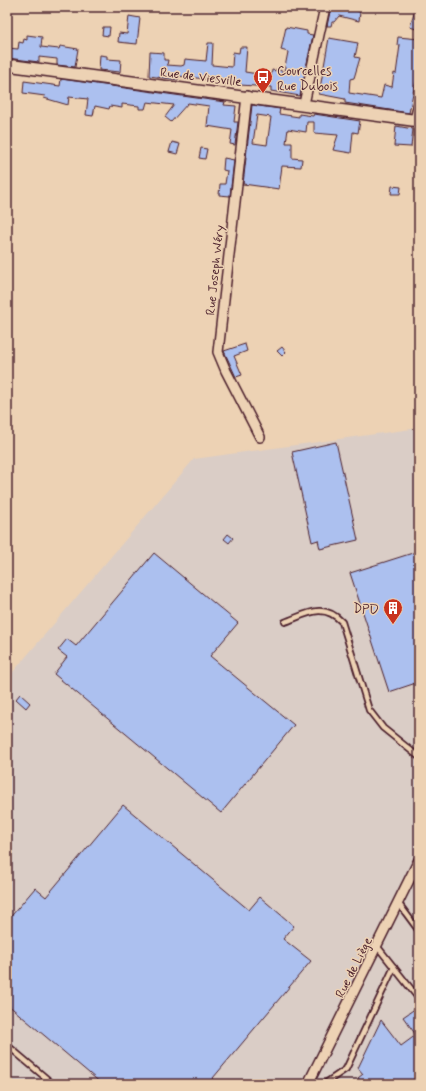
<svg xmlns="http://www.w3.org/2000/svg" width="426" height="1091" font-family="Mynerve,sans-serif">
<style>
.built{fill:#dacdc6}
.building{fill:#acc0ef;stroke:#4a1f2b;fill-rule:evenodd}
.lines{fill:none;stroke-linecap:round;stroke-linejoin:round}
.service-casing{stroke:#4a1f2b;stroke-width:8}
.minor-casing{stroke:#4a1f2b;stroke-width:12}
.tertiary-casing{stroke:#4a1f2b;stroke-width:14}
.service{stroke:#edd2b4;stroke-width:4.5}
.minor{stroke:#edd2b4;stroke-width:9}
.tertiary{stroke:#edd2b4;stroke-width:11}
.labels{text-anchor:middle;stroke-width:3;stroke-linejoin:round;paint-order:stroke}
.poi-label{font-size:13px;fill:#4a1f2b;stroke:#edd2b4;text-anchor:start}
.street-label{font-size:13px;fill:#4a1f2b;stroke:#edd2b4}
</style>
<rect width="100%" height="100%" fill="#edd2b4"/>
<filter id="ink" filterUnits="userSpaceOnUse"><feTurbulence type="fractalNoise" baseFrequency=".025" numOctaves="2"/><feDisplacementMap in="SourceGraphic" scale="8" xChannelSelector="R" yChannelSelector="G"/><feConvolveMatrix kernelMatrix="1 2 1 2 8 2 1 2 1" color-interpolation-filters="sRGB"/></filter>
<g filter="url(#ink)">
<path class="built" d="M419 428V1084H7V679L194 459Z"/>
<g class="building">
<path d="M331 7 357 9V11L360 12 359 21 339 16 334 22H332L331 26H327Z"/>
<path d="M416 7H419V30L410 27Z"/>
<path d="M129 16 140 18 137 44 118 42 119 33 127 34Z"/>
<path d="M103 27H110L109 36 102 35Z"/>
<path d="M286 27 307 31V34L313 35 300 96 271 91V87L224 84 225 81 178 76V80L149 76 150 52 164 53V60H168L167 65 181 66 184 65 185 59 206 61 208 43H213L212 65 232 67 233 52 239 53 240 47H247L245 72 258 74 257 77H271L272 70 276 71V69L284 72 288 52 281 50Z"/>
<path d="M27 35 42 37 41 47 59 49 60 46 78 49 75 67 57 65V59L39 57V62L7 58V48L18 49 19 42 23 43 24 39 27 40Z"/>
<path d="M398 37 419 39V75L414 88 409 113 345 103V99L319 94 329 38 358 43 355 57 360 58 354 78 350 79 349 93 381 98 384 85 392 87 394 73 396 74 400 45H397Z"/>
<path d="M100 55 107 56V59L121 60 120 72 99 70Z"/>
<path d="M61 79 225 102 224 105 236 106 234 122H238L235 145 230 144 232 130 207 126 209 106 188 103 171 122 165 117 174 105 147 102 145 109H139V106L122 104V108L110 106 109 109 95 106 93 116 86 115 88 99 69 97 68 105 44 98 45 96 23 93 24 81 60 86Z"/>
<path d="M252 105 280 109 279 114 299 117V114L313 116 314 114 360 121 358 133 353 132 351 153 333 150 338 135 314 133V122H307L306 132 288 129 286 143H292V158L302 159 301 167 282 166 279 189 243 184ZM257 115 271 117 267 145 253 143Z"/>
<path d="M396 126 413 129 411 147 394 146Z"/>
<path d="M172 142 180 144 177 154 169 152Z"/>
<path d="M201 148 207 149 205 159 199 158Z"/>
<path d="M224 158 234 160 230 196 219 195 220 184H225L227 171 223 170Z"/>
<path d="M392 186 401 187 400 194H391Z"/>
<path d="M245 344 247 351 234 356 242 375 236 377 224 351Z"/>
<path d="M282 347 286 352 282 356 277 351Z"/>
<path d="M336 442 358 540 320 549 318 540 312 542 292 452Z"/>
<path d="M228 534 233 538 229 543 224 539Z"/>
<path d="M419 551V682L389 692 350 573Z"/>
<path d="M154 553 238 623 210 656 294 725 221 813 54 674 67 657 58 650 67 639 76 646Z"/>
<path d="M20 694 30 703 26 708 16 699Z"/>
<path d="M123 805 249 910 260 897 294 926 283 939 311 961 208 1084H102L7 1004V921L35 888 46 897Z"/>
<path d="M419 1006V1084H363L358 1078 363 1074 358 1068 381 1020 401 1046 416 1035 403 1017Z"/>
</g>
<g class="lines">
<g class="service-casing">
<g id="service">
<path d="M285 622C307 614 323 602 342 622L369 710 383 728 419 757"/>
<path d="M399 904 419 931"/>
<path d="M377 946 419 999"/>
<path d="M7 1045 53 1084"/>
<path d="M324 1084 346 1069 394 967"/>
</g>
</g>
<g class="minor-casing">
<g id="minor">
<path d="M247 96 218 352 226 371 260 437"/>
<path d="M304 104 325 7"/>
<path d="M415 120 419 103"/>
<path d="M308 1084 419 860"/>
</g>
</g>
<g class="tertiary-casing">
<path id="tertiary" d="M7 65 419 121"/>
</g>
<use href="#service" class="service"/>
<use href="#minor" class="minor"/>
<use href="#tertiary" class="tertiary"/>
</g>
</g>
<defs>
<g id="bus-pin" transform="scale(1)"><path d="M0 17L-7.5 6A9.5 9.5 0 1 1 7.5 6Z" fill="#c8321e" stroke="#edd2b4"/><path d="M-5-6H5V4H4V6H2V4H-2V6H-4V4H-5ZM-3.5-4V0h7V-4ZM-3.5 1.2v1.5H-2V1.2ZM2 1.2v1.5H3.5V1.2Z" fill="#fff"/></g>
<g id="building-pin" transform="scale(1)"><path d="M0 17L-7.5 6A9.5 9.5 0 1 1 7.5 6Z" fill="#c8321e" stroke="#edd2b4"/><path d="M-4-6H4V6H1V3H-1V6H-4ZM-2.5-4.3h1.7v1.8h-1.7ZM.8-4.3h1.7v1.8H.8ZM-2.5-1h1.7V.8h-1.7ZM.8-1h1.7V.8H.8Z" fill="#fff"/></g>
</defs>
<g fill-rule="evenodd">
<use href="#bus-pin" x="263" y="77"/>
<use href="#building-pin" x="393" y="608"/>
</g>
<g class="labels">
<g class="poi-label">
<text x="277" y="75">Courcelles<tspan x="277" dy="15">Rue Dubois</tspan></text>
<text x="379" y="613" text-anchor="end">DPD</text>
</g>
<g class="street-label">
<text transform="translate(201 76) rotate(7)" y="5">Rue de Viesville</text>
<text transform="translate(214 270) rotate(-84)" y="5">Rue Joseph Wéry</text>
<text transform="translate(353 967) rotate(-63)" y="5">Rue de Liège</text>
</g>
</g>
<rect width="426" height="1091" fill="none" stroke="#edd2b4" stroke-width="24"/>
<rect x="12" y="12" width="402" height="1067" fill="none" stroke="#4a1f2b" stroke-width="1.5" filter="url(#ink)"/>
</svg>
